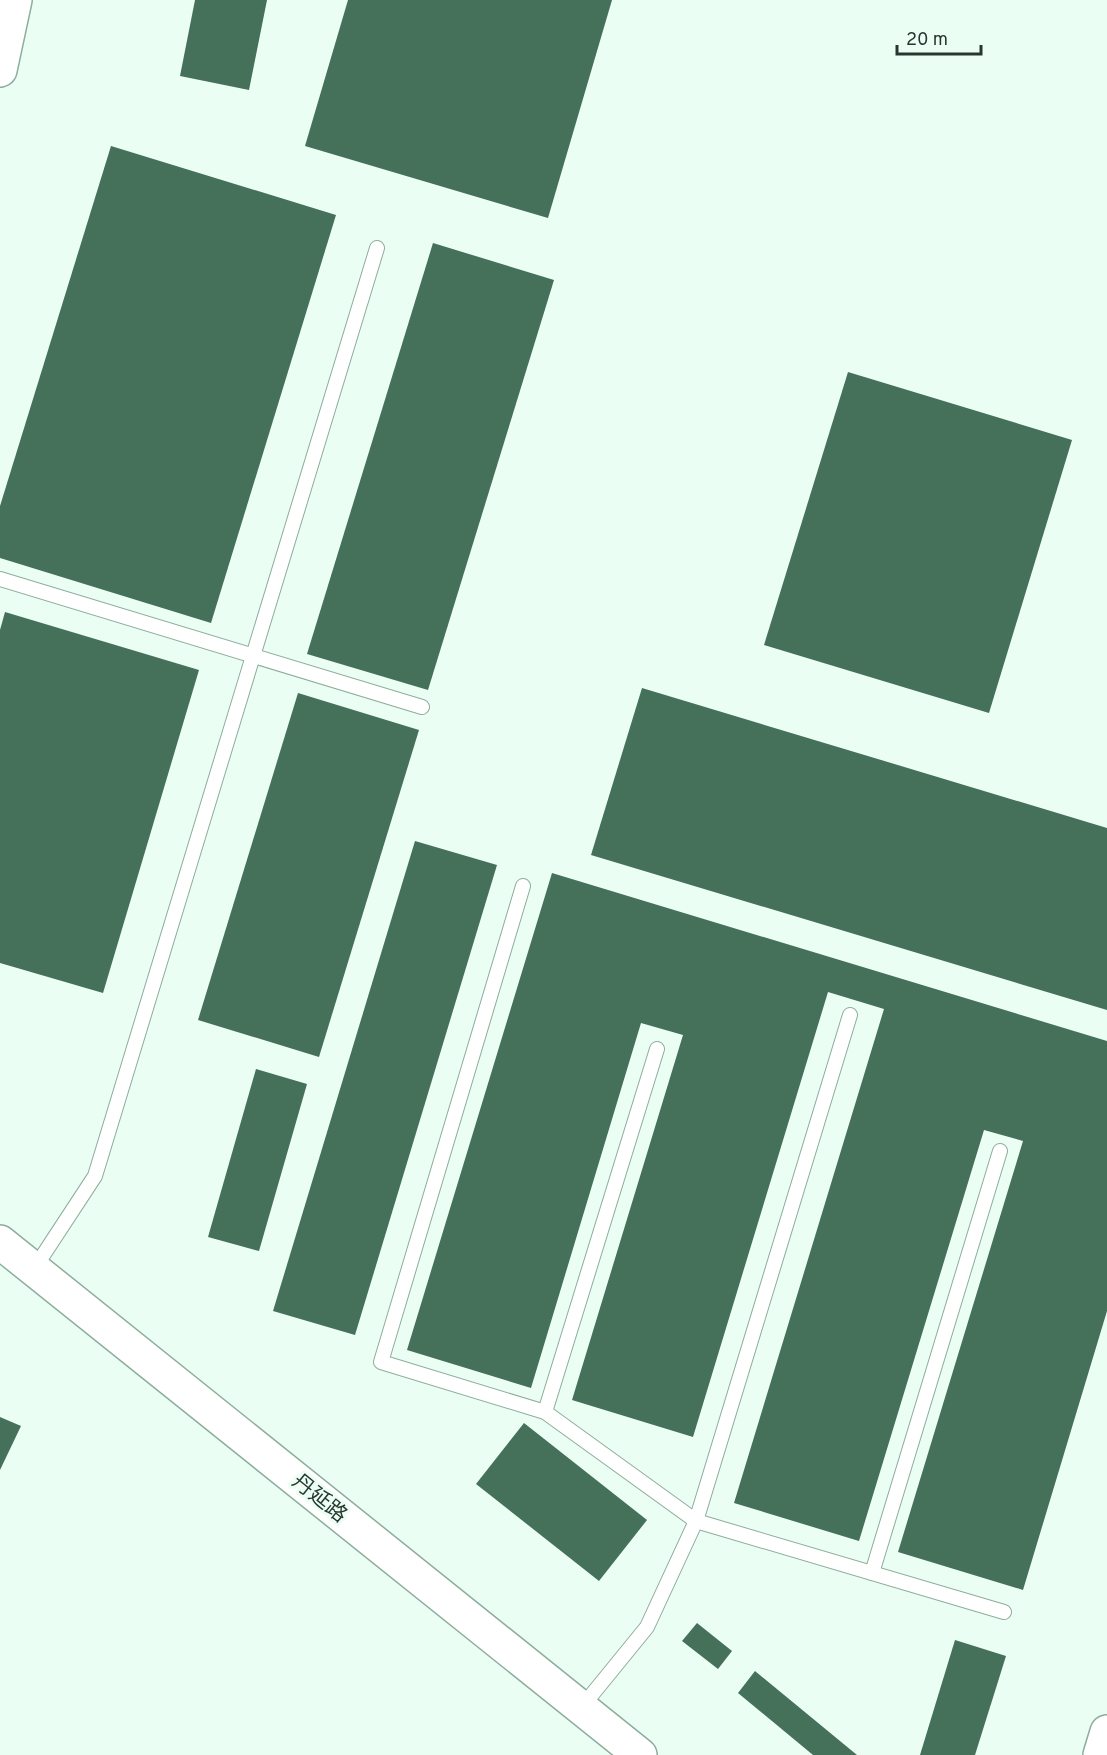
<svg xmlns="http://www.w3.org/2000/svg" width="1107" height="1755" font-family="Overpass,'Noto Sans SC',sans-serif">
<style>
.building{fill:#45705a}
.lines{fill:none;stroke-linecap:round;stroke-linejoin:round}
.lane-casing{stroke:#8dad9c;stroke-width:16}
.secondary-casing{stroke:#8dad9c;stroke-width:36}
.lane{stroke:#fff;stroke-width:14}
.secondary{stroke:#fff;stroke-width:33}
.labels{text-anchor:middle;stroke-width:6;stroke-linejoin:round;paint-order:stroke}
.street-label{font-size:21px;fill:#29362f;stroke:#ebfef3}
</style>
<rect width="100%" height="100%" fill="#ebfef3"/>
<g class="building">
<path d="M195 0H267L249 90 180 76Z"/>
<path d="M348 0H612L548 218 305 146Z"/>
<path d="M111 146 336 215 211 623 0 558V506Z"/>
<path d="M433 243 554 280 428 690 307 654Z"/>
<path d="M848 372 1072 440 989 713 764 645Z"/>
<path d="M5 612 199 670 103 993 0 963V630Z"/>
<path d="M642 688 1107 828V1010L591 855Z"/>
<path d="M298 693 419 730 319 1057 198 1020Z"/>
<path d="M415 841 497 865 355 1335 273 1311Z"/>
<path d="M552 873 1107 1041V1311L1023 1590 898 1552 1023 1141 984 1130 859 1541 734 1503 884 1009 828 992 693 1437 572 1400 683 1035 641 1023 531 1388 407 1350Z"/>
<path d="M256 1069 307 1084 259 1251 208 1237Z"/>
<path d="M0 1417 21 1426 0 1470Z"/>
<path d="M524 1423 647 1520 599 1581 476 1484Z"/>
<path d="M697 1623 732 1651 718 1669 682 1641Z"/>
<path d="M955 1640 1006 1656 975 1755H920Z"/>
<path d="M755 1671 857 1755H813L738 1693Z"/>
</g>
<g class="lines">
<g class="lane-casing">
<g id="lane">
<path d="M0 579 422 707"/>
<path d="M523 886 381 1362 545 1412 696 1521 850 1015"/>
<path d="M34 1269 95 1176 377 248"/>
<path d="M545 1412 657 1049"/>
<path d="M872 1573 1000 1151"/>
<path d="M581 1708 647 1627 696 1521 1004 1612"/>
</g>
</g>
<g class="secondary-casing">
<g id="secondary">
<path d="M0 70 15 0"/>
<path d="M0 1242 640 1755"/>
<path d="M1100 1755 1107 1732"/>
</g>
</g>
<use href="#lane" class="lane"/>
<use href="#secondary" class="secondary"/>
</g>
<g class="labels">
<g class="street-label">
<text transform="translate(320 1498) rotate(39)" y="7">丹延路</text>
</g>
</g>
<path d="M897 45v9h84v-9" fill="none" stroke="#29362f" stroke-width="3"/>
<text x="906" y="45" font-size="18" fill="#29362f" stroke="#ebfef3" stroke-width="4.5" paint-order="stroke">20 m</text>
</svg>
